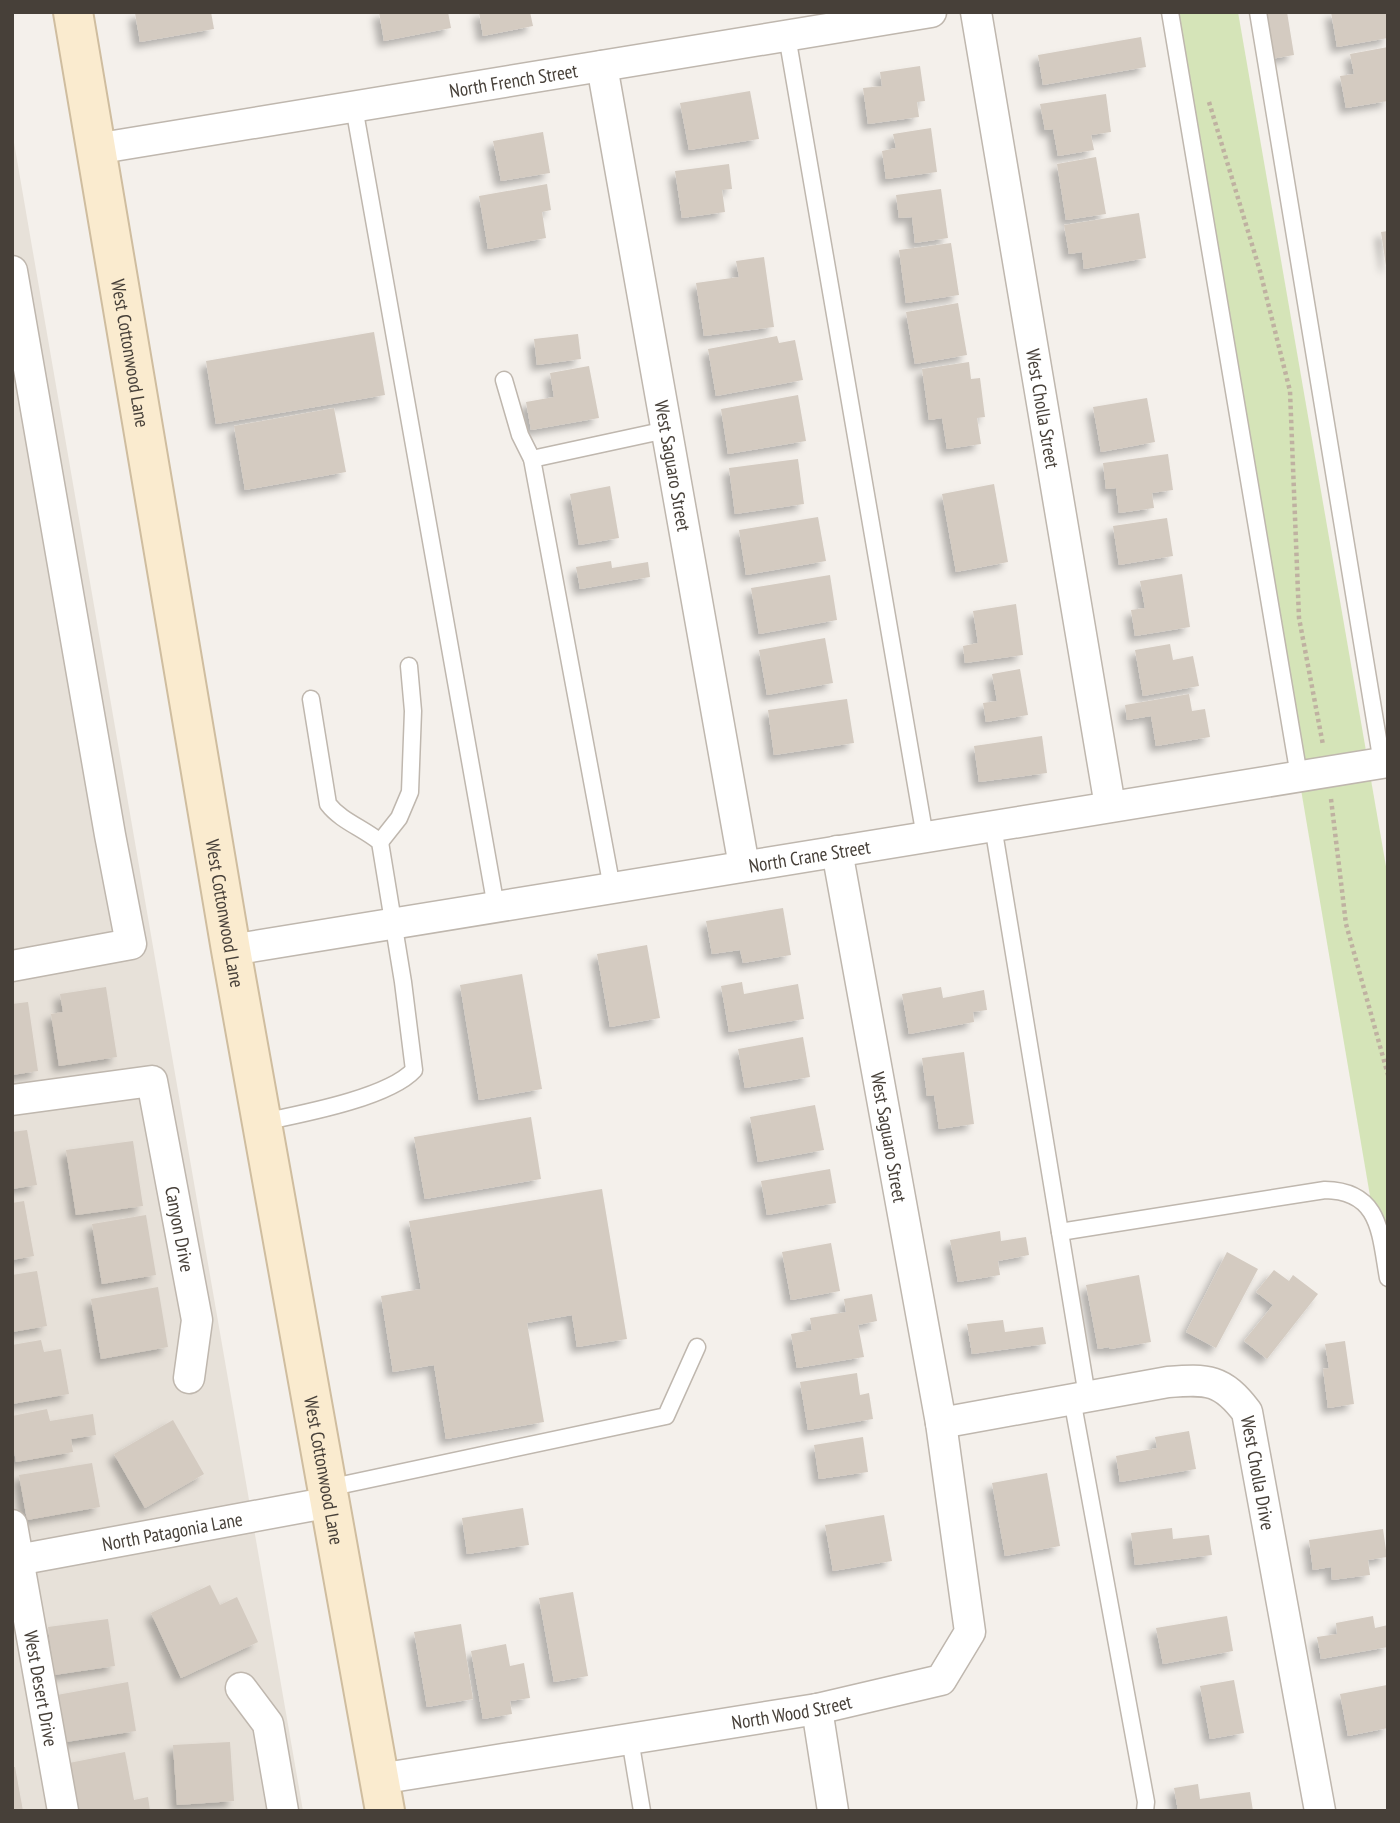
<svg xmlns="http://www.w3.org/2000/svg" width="1400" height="1823" font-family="'PT Sans Narrow',sans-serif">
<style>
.residential{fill:#e7e1d9}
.green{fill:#d5e4b8}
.building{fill:#d4cbc1;filter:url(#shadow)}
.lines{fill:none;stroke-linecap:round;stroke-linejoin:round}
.lane-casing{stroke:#bfb7ae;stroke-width:19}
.street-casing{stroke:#bfb7ae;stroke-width:33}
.secondary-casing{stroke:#cfbd9f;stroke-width:42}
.path{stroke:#bfb1a1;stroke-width:4.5;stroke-dasharray:3.5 3.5;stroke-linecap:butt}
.lane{stroke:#fff;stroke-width:16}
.street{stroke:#fff;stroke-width:30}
.secondary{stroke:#faebcf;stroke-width:38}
.labels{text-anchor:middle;stroke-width:7;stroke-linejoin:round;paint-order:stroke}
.street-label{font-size:19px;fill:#474039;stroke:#fff}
</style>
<defs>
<filter id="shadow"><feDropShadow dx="-6" dy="6" stdDeviation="3.5" flood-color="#0004"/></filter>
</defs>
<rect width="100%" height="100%" fill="#f4f0eb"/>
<path class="residential" d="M12 131 156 964 303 1811H12Z"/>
<path class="green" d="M1169 12H1238L1388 878V1302Z"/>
<g class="building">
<path d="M211 12 214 29 140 42 135 13Z"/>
<path d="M379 12H448L451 28 384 41Z"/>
<path d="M479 12H530L533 26 483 36Z"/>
<path d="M1266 12H1287L1294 55 1271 59Z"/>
<path d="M1331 12H1388V38L1337 47Z"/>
<path d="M1141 37 1146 67 1043 85 1038 55Z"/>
<path d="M1388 47V101L1346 108 1340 76 1354 74 1350 54Z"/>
<path d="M920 66 925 101 917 102 919 117 868 124 863 88 882 86 880 72Z"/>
<path d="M750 91 759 139 689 150 680 103Z"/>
<path d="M1106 94 1111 132 1091 135 1094 150 1058 156 1053 129 1045 130 1040 104Z"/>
<path d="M931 128 937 172 886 179 882 151 896 148 893 134Z"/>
<path d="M543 132 550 173 501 181 493 141Z"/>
<path d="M1096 157 1106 214 1066 220 1057 164Z"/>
<path d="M729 164 732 189 722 190 725 212 682 218 675 171Z"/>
<path d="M547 184 551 210 542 212 546 238 488 249 479 196Z"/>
<path d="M941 189 948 238 915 243 912 217 899 218 896 195Z"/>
<path d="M1139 213 1146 258 1084 269 1082 252 1069 254 1064 225Z"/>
<path d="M1388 231V266H1386L1381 232Z"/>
<path d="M951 243 959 295 906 303 899 250Z"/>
<path d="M764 257 774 327 704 336 696 283 739 277 736 261Z"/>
<path d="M958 303 967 355 915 364 906 312Z"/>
<path d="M374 332 385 395 216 424 206 361Z"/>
<path d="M578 334 581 359 537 365 534 339Z"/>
<path d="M777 336 779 343 795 340 803 380 716 396 708 349Z"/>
<path d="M969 362 971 379 980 378 985 417 977 418 981 444 947 449 942 418 929 420 922 369Z"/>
<path d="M589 366 599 418 531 430 526 402 554 397 550 373Z"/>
<path d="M798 395 806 441 728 454 721 409Z"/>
<path d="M1147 398 1155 442 1101 452 1093 407Z"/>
<path d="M334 408 346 472 245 490 234 426Z"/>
<path d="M1168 454 1173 490 1152 493 1154 508 1119 513 1116 488 1106 489 1103 463Z"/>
<path d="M798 459 804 504 735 514 729 468Z"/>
<path d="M994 484 1008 562 956 572 942 494Z"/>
<path d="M610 486 619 538 579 545 570 494Z"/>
<path d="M818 517 826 561 746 575 739 530Z"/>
<path d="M1167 518 1173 556 1119 565 1113 526Z"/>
<path d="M611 561 612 568 648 562 650 577 580 589 576 567Z"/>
<path d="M1182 574 1190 627 1135 636 1131 610 1145 608 1140 581Z"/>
<path d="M830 575 837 620 759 634 751 588Z"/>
<path d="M1016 604 1023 655 965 663 963 646 978 643 973 611Z"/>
<path d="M825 638 833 683 767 695 759 650Z"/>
<path d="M1170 644 1173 660 1193 656 1199 686 1143 696 1135 650Z"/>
<path d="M1020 669 1028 715 986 722 983 703 997 701 992 674Z"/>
<path d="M1189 694 1192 711 1205 709 1210 737 1156 746 1151 716 1127 720 1125 705Z"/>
<path d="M847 699 854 743 774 755 768 710Z"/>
<path d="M1042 736 1047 773 979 782 974 746Z"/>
<path d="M783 908 791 955 743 963 740 950 712 954 706 921Z"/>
<path d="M647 945 660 1018 610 1027 597 954Z"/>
<path d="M522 974 542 1089 479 1100 460 985Z"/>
<path d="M742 982 744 994 798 984 804 1019 729 1032 721 986Z"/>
<path d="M106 987 117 1057 59 1066 51 1014 63 1012 60 994Z"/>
<path d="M941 987 943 998 984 990 987 1010 973 1012 974 1022 909 1034 902 994Z"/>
<path d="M28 1002 38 1071 12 1075V1004Z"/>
<path d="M803 1037 810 1077 745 1088 738 1049Z"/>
<path d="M964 1052 974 1124 939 1129 934 1095 927 1096 922 1058Z"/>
<path d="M815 1105 824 1150 758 1162 750 1117Z"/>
<path d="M531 1117 541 1179 425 1199 414 1137Z"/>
<path d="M27 1130 37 1185 12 1189V1132Z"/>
<path d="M133 1141 143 1206 76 1215 66 1150Z"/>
<path d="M830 1169 836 1203 767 1215 761 1181Z"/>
<path d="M602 1189 627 1339 577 1347 572 1315 527 1323 544 1422 446 1439 434 1365 393 1372 381 1296 421 1289 409 1221Z"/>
<path d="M24 1201 34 1256 12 1260V1203Z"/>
<path d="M146 1215 156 1275 102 1284 92 1224Z"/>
<path d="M1000 1231 1001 1241 1026 1237 1029 1255 998 1261 1000 1275 958 1282 950 1240Z"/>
<path d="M831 1243 840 1291 791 1300 782 1252Z"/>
<path d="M1227 1252 1258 1269 1216 1348 1186 1332Z"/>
<path d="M1274 1270 1289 1281 1293 1275 1318 1294 1267 1359 1244 1341 1273 1305 1256 1292Z"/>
<path d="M37 1271 47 1326 12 1332V1275Z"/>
<path d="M1139 1275 1151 1342 1110 1349 1109 1347 1098 1349 1086 1285Z"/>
<path d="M158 1287 168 1347 101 1359 91 1299Z"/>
<path d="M872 1294 877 1321 858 1325 864 1357 797 1368 791 1334 812 1330 810 1318 846 1312 844 1299Z"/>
<path d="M1003 1320 1005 1332 1043 1327 1046 1344 972 1354 967 1324Z"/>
<path d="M41 1340 44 1352 61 1349 69 1394 12 1404V1345Z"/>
<path d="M1345 1341 1354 1404 1328 1408 1323 1369 1329 1368 1325 1344Z"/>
<path d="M857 1373 860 1395 869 1393 873 1419 808 1430 800 1382Z"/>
<path d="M47 1409 50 1421 93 1414 96 1435 71 1439 73 1452 16 1462 12 1440V1416Z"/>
<path d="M173 1420 204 1474 145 1508 114 1454Z"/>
<path d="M1189 1431 1196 1469 1120 1482 1116 1456 1157 1448 1155 1437Z"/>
<path d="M863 1437 868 1472 819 1479 814 1445Z"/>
<path d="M92 1463 100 1507 27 1520 19 1475Z"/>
<path d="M1047 1473 1060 1546 1005 1556 992 1483Z"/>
<path d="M523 1508 529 1545 467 1554 462 1518Z"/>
<path d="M884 1515 892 1561 833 1571 825 1525Z"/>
<path d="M1172 1528 1173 1539 1209 1535 1212 1555 1135 1565 1131 1533Z"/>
<path d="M1383 1529 1387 1557 1368 1560 1370 1575 1332 1580 1331 1567 1313 1570 1309 1540Z"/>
<path d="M210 1585 220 1605 237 1597 258 1642 181 1678 151 1613Z"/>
<path d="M573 1592 588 1676 554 1682 539 1598Z"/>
<path d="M1227 1616 1233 1651 1163 1664 1156 1628Z"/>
<path d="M1373 1616 1375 1628 1388 1625V1647L1321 1659 1317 1637 1337 1634 1336 1623Z"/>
<path d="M108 1619 115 1666 54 1675 48 1627Z"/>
<path d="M461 1624 473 1699 427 1707 414 1632Z"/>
<path d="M506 1644 510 1666 524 1663 530 1698 510 1701 512 1714 483 1719 471 1651Z"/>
<path d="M1234 1680 1244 1733 1210 1739 1200 1686Z"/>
<path d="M128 1682 136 1731 66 1742 57 1695Z"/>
<path d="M1387 1685 1388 1728 1348 1736 1340 1694Z"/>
<path d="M230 1742 234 1801 177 1805 173 1745Z"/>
<path d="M125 1752 134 1800 148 1797 150 1811H78L69 1763Z"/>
<path d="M12 1767H15L23 1811H12Z"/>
<path d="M1198 1784 1200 1799 1250 1792 1253 1811H1178L1174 1788Z"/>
</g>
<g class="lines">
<g class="lane-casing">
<g id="lane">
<path d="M1170 12 1299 776"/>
<path d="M1258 12 1382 763"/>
<path d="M787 36 925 837"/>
<path d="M354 107 496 907"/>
<path d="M504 380 520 435 532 459 612 888"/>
<path d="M532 459 666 430"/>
<path d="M993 826 1087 1396"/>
<path d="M380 842 399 818 410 792 413 711 409 666"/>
<path d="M263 1122C301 1114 388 1098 414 1070L403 982 380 842C363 828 341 821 328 804L311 699"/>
<path d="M1060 1232 1325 1190C1381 1191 1380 1234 1388 1278"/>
<path d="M1072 1399 1146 1802 1145 1811"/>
<path d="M328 1488 666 1416 697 1347"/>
<path d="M630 1739 642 1811"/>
</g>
</g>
<g class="street-casing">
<g id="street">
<path id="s1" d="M976 12 1110 806"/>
<path id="s2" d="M602 66 744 866"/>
<path id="s3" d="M95 149 931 12"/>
<path d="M12 271 110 835 131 944 12 966"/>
<path id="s4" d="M231 950 1388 762"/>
<path id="s5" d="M12 1100 152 1081 197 1320 189 1378"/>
<path id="s6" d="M941 1423 1168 1382C1208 1379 1222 1379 1247 1412L1320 1811"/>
<path id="s7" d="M12 1525 63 1811"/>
<path id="s8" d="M12 1561 331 1502"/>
<path d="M241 1688 268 1724 283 1811"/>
<path d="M817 1709 833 1811"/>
<path id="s9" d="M379 1779 817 1709 941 1680 970 1632 941 1423 837 851"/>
</g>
</g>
<g class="secondary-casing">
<g id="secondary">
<path id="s10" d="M73 12 231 950 385 1811"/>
</g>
</g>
<g class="path">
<path d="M1209 102 1260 271 1290 391 1299 618 1323 745"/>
<path d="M1331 799 1346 924 1388 1075"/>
</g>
<use href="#lane" class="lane"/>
<use href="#street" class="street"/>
<use href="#secondary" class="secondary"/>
</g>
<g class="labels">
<g class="street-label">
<text dy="7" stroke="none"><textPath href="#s3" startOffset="424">North French Street</textPath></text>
<text dy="7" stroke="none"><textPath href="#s10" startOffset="346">West Cottonwood Lane</textPath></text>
<text dy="7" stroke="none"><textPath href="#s1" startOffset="402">West Cholla Street</textPath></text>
<text dy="7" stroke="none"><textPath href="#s2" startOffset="406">West Saguaro Street</textPath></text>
<text dy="7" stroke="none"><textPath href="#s4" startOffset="586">North Crane Street</textPath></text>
<text dy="7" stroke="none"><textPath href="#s10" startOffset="914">West Cottonwood Lane</textPath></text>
<text transform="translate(889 1137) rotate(80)" y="7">West Saguaro Street</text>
<text dy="7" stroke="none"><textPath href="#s5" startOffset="292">Canyon Drive</textPath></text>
<text dy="7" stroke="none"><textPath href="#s10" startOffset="1480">West Cottonwood Lane</textPath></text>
<text dy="7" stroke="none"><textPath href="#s6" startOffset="383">West Cholla Drive</textPath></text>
<text dy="7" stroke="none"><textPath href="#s8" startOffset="163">North Patagonia Lane</textPath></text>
<text dy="7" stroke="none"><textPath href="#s7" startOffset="166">West Desert Drive</textPath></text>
<text dy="7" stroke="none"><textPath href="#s9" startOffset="418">North Wood Street</textPath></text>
</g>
</g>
<rect width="1400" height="1823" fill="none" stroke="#474039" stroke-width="28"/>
</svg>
